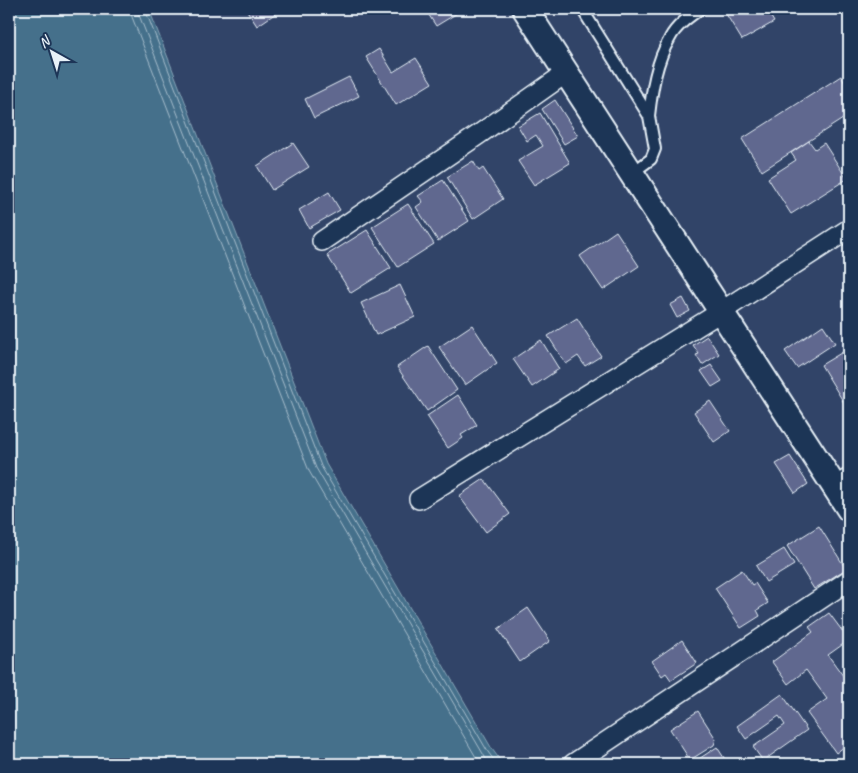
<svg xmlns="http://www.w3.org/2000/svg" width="858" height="773" font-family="Caveat,sans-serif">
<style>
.water{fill:#45708b;stroke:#86a4b7}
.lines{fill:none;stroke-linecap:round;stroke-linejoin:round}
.shore{stroke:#a7bdcc;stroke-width:1}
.building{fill:#60688f;stroke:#e8f1f8}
.service-casing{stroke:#e8f1f8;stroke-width:14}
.minor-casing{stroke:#e8f1f8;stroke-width:22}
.tertiary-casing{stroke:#e8f1f8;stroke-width:28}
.service{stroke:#1d3557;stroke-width:10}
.minor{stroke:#1d3557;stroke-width:19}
.tertiary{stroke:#1d3557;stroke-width:24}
</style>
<rect width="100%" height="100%" fill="#314468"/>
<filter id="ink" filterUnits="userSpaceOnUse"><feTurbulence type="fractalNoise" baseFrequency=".02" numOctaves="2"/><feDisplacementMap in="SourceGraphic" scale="10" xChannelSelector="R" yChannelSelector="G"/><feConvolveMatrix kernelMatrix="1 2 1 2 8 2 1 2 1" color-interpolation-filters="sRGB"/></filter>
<g filter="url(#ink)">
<path class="water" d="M9 9H149L326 464 492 749 503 764H9Z"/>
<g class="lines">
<g class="shore">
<path d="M131 9 132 17 309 471 480 764"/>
<path d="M138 9 139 15 316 468 489 764"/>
<path d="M145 9 321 466 488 752 497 764"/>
</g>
</g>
<g class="building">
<path d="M246 9H282L257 26Z"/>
<path d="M425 9H464L436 26Z"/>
<path d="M735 9H766L774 22 742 40 726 14Z"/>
<path d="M379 49 393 72 416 58 432 83 396 105 366 57Z"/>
<path d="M841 76 849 90V115L762 171 742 139Z"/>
<path d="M349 77 359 96 314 118 305 99Z"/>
<path d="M555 100 578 136 564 144 542 109Z"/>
<path d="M540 113 570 163 534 185 518 161 543 146 536 135 527 141 518 126Z"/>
<path d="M809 141 815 149 824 143 847 179 791 214 768 178 796 160 791 153Z"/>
<path d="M293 143 309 167 272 190 257 166Z"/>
<path d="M473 161 479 171 483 168 503 199 473 219 447 177Z"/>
<path d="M443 180 469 221 438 241 416 207 423 202 418 196Z"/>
<path d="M329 192 340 210 309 228 299 210Z"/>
<path d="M408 204 434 244 398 267 372 227Z"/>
<path d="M367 230 391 268 351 293 327 255Z"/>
<path d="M616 231 639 266 603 290 580 256Z"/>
<path d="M400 285 415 317 376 335 361 303Z"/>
<path d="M683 298 690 311 677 318 670 305Z"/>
<path d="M577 318 601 356 585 366 578 356 566 364 548 336Z"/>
<path d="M472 325 497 363 465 385 439 347Z"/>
<path d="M823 325 835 343 797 368 785 351Z"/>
<path d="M707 336 719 354 702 365 696 355 699 354 693 345Z"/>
<path d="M541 340 559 369 532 387 513 359Z"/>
<path d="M428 346 457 390 427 411 397 367Z"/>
<path d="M846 350 849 356V411L821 365Z"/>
<path d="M711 365 722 381 712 387 701 371Z"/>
<path d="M458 395 477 425 461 435 463 438 448 448 427 416Z"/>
<path d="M710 401 730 431 714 442 694 412Z"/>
<path d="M790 456 808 484 795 493 776 464Z"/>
<path d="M484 479 510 514 486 532 459 496Z"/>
<path d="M819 526 846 569 814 589 787 546Z"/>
<path d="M784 549 794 565 766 582 756 566Z"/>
<path d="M742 570 752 585 755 583 768 603 757 610 760 616 741 628 715 588Z"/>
<path d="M528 608 550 641 520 662 498 629Z"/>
<path d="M829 613 849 640 828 655 849 684V743L836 753 807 713 827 699 806 670 788 684 772 662 813 632 809 627Z"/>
<path d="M682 640 697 663 671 680 666 673 662 676 652 661Z"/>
<path d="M782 694 807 730 763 761 753 747 785 725 779 716 746 739 737 726Z"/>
<path d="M698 711 716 739 714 745 690 760 670 729Z"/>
<path d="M717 747 728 764H691Z"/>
<path d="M847 757 849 764H836Z"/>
</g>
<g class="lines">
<g class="service-casing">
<g id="service">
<path d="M582 9 649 116 655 149 651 159 632 173"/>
<path d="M649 116C652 89 656 62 670 38 676 26 689 17 700 9"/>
</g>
</g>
<g class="minor-casing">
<g id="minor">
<path d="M322 241 478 135 566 73"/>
<path d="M835 488 849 478"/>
<path d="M419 499 722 311 849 229"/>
<path d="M573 764 849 580"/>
</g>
</g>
<g class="tertiary-casing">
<path id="tertiary" d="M525 9 849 509"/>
</g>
<use href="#service" class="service"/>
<use href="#minor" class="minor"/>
<use href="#tertiary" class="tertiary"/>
</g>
</g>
<rect width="858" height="773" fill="none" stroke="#1d3557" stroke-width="30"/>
<rect x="15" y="15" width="828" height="743" fill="none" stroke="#e8f1f8" stroke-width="2" filter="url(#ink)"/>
<g transform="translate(52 52) rotate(321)" stroke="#1d3557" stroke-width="4" paint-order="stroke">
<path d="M0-4L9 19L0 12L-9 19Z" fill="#e8f1f8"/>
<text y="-8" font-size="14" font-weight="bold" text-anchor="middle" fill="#e8f1f8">N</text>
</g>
</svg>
